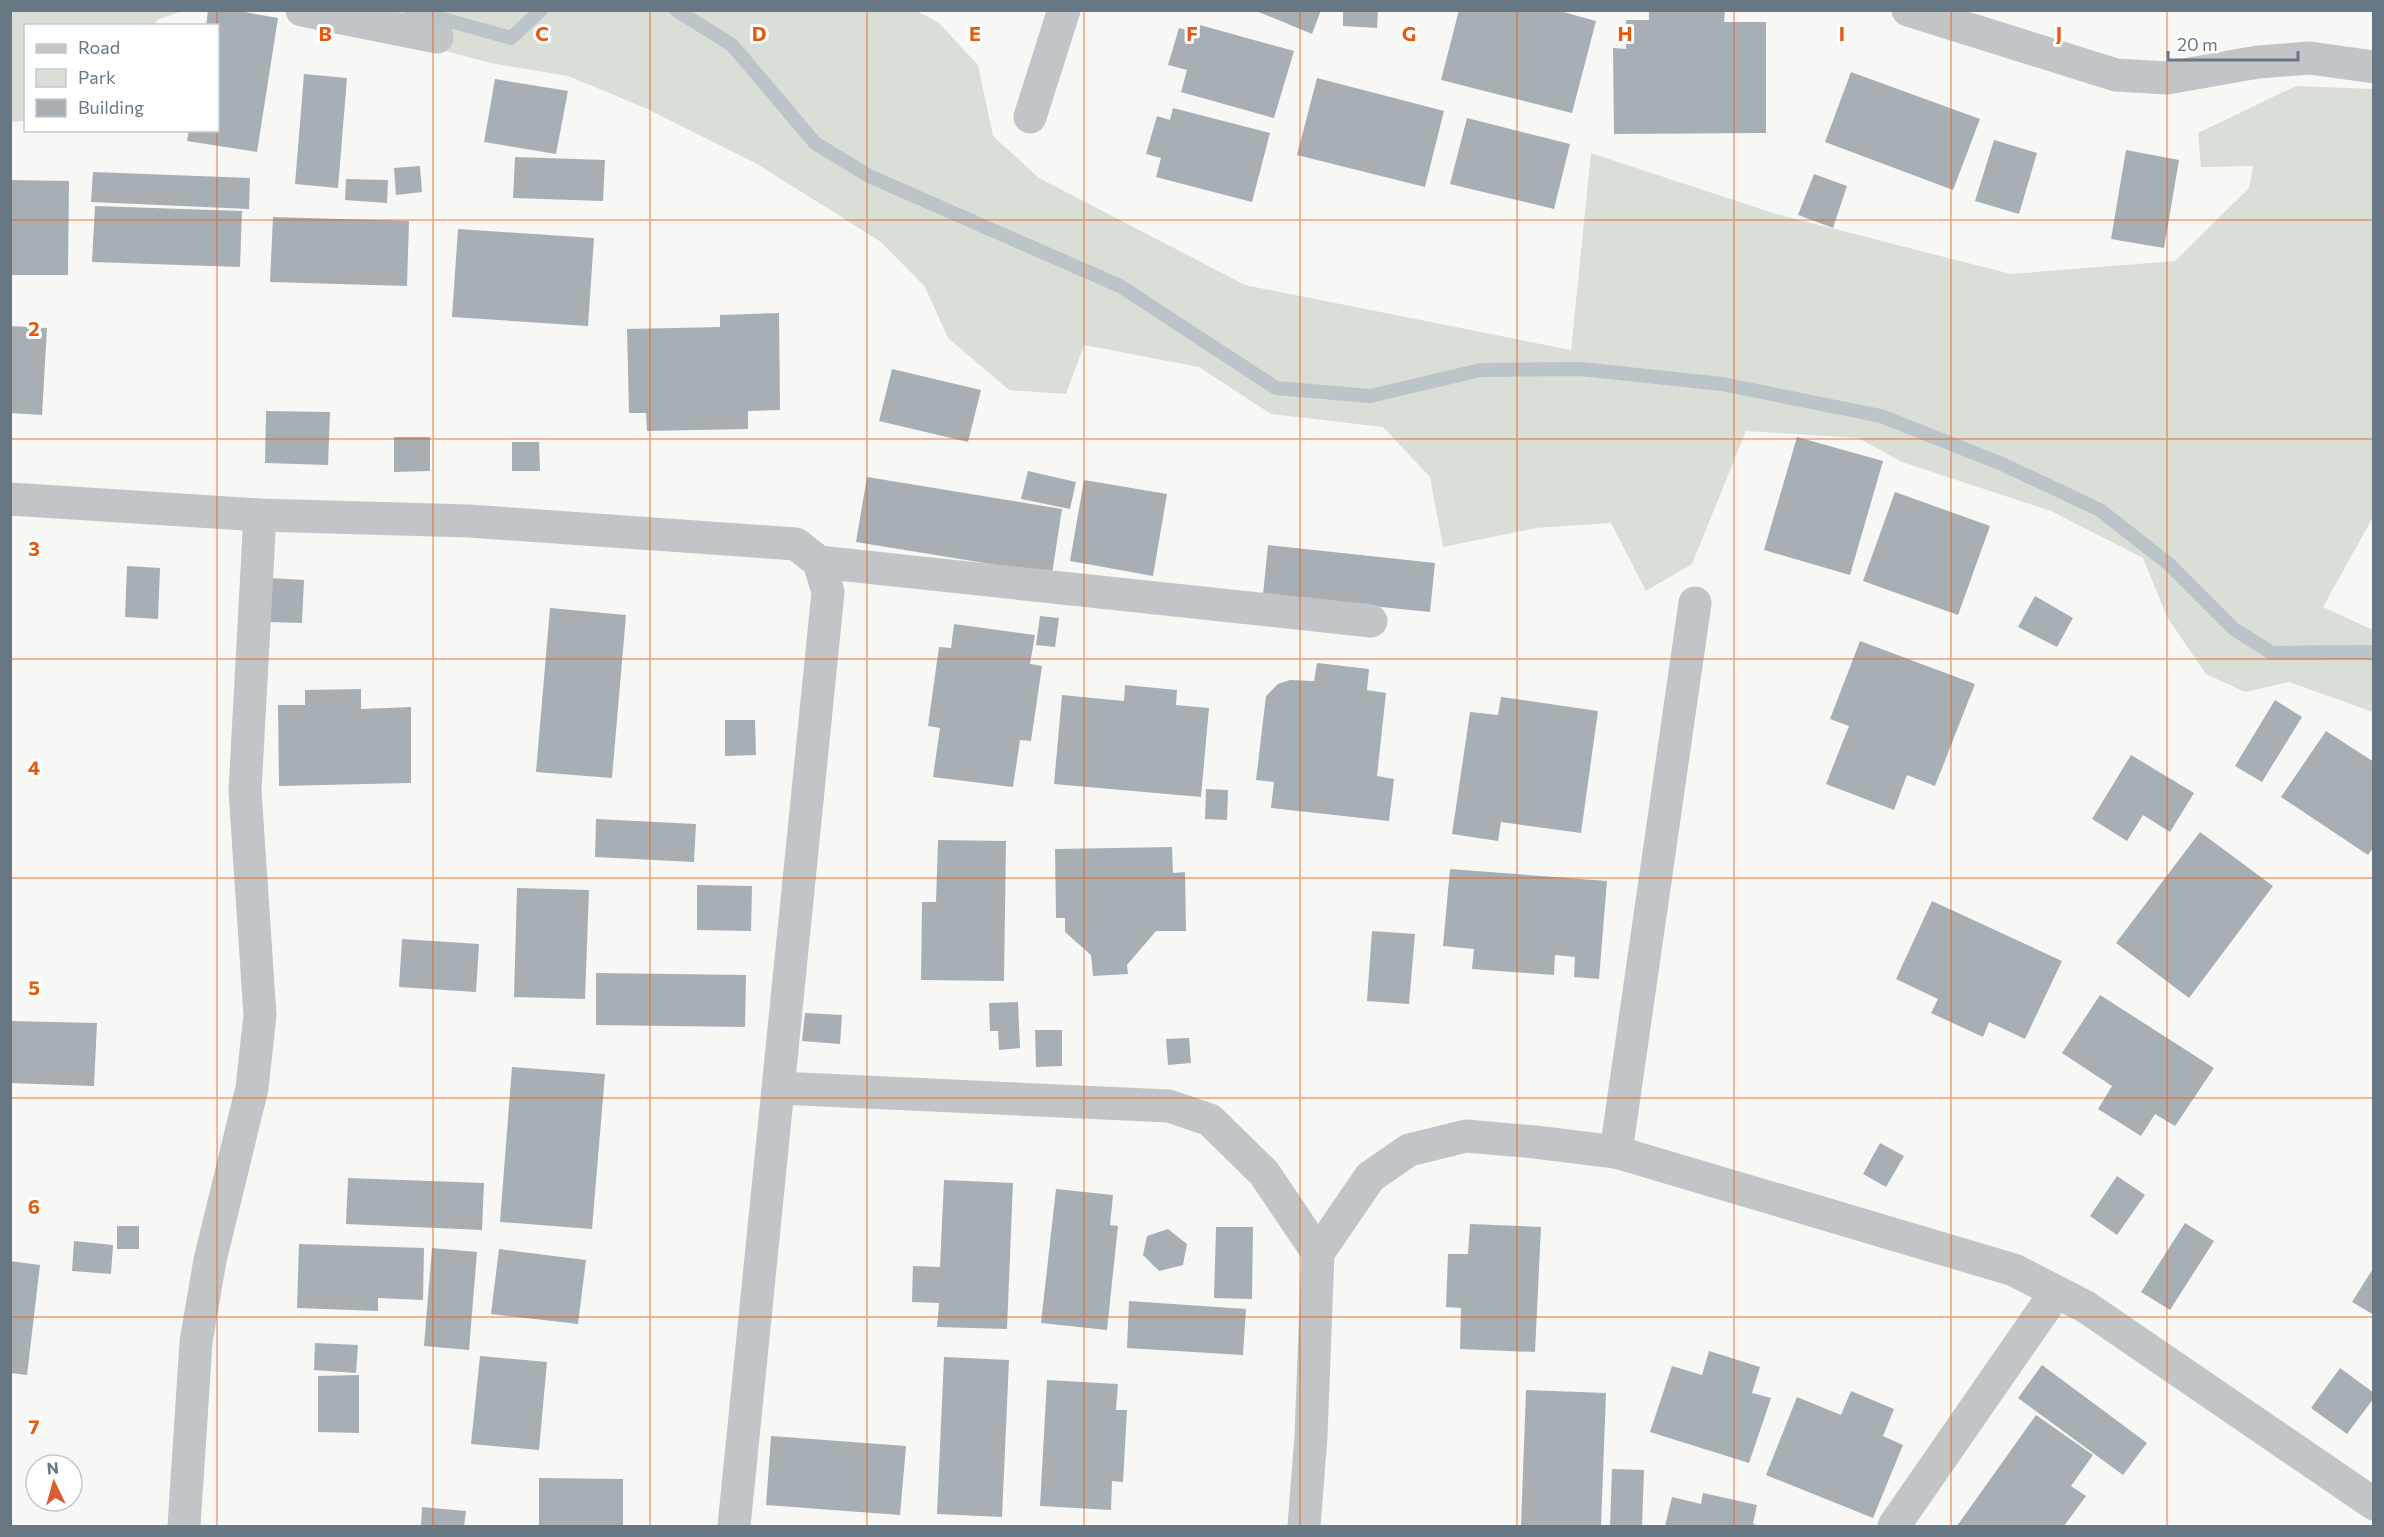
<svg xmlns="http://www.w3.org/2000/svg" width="2384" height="1537" font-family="Commissioner,sans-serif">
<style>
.green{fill:#d9ded6}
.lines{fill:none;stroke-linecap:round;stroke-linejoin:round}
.stream{stroke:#bac4c9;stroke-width:14}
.building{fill:#a7afb5}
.street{stroke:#c1c5c8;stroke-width:33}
.grid{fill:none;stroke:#e8590c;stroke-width:1.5;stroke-opacity:0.55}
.grid-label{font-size:20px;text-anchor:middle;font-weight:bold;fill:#e8590c;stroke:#fff;stroke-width:6;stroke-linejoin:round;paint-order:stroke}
</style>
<rect width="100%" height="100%" fill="#f7f8f5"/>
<g class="green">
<path d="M11 10H183V11L159 19 154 25 26 26 25 121 11 122Z"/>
<path d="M300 11H917L939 23 978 65 993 136 1039 178 1245 285 1571 350 1591 153 1776 214 2011 274 2175 261 2249 188 2253 166 2201 167 2198 133 2296 86 2373 89V517L2323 607 2373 630V712L2289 682 2245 692 2206 674 2167 617 2143 558 2051 511 1902 462 1858 438 1746 431 1692 564 1646 591 1611 523 1536 528 1443 547 1430 477 1383 427 1271 414 1199 367 1084 345 1066 394 1009 390 948 338 925 287 881 242 759 165 645 108 568 76 490 63Z"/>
</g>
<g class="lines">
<g class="stream">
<path d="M411 10 511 38 541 10"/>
<path d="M676 10 732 45 815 143 869 176 1120 286 1276 388 1370 396 1481 370 1581 369 1722 384 1881 416 2002 464 2100 510 2170 565 2234 629 2272 653 2369 652 2374 654"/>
</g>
</g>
<g class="building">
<path d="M208 10H234L278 18 257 152 187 141 189 130H218V26H206Z"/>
<path d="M1254 10H1321L1312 34Z"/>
<path d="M1343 10H1378L1377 28 1343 26Z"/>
<path d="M1459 10H1556L1596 21 1572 113 1441 80Z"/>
<path d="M1649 10H1725L1724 22H1766V133L1614 134 1613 48 1626 49V20H1649Z"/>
<path d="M1200 25 1294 51 1274 118 1181 92 1187 70 1168 65 1179 28 1197 33Z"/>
<path d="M1851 72 1980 119 1953 190 1825 142Z"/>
<path d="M304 74 347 78 338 188 295 184Z"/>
<path d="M1317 78 1444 111 1425 187 1297 155Z"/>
<path d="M495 79 568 91 556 154 484 142Z"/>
<path d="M1173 108 1270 133 1252 202 1156 177 1161 158 1146 154 1157 116 1170 120Z"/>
<path d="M1467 118 1570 144 1554 209 1450 184Z"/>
<path d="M1994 140 2037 153 2019 214 1975 201Z"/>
<path d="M2126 150 2179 160 2164 248 2111 239Z"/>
<path d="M515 157 605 160 603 201 513 198Z"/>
<path d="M420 166 422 192 396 195 394 168Z"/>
<path d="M93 172 250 178 249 209 91 202Z"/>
<path d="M1814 174 1847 186 1833 228 1798 215Z"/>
<path d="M346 179 388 180 387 203 345 200Z"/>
<path d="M10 180 69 181 68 275H10Z"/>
<path d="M95 206 242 211 240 267 92 262Z"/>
<path d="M273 217 409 221 407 286 270 282Z"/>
<path d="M458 229 594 238 588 326 452 317Z"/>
<path d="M779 313 780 410 748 411V429L647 431 646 413H629L627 329 720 327V315Z"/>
<path d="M10 326 47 328 42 415 10 413Z"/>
<path d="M892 369 981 390 968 442 879 421Z"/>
<path d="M266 411 330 412 328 465 265 463Z"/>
<path d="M394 437H430V471L394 472Z"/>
<path d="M1797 437 1883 461 1850 575 1764 550Z"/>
<path d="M512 442H539L540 471H512Z"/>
<path d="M1028 471 1076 482 1070 509 1021 499Z"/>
<path d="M867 477 1062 509 1052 574 856 542Z"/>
<path d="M1084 480 1167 494 1153 576 1070 561Z"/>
<path d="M1895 492 1990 526 1958 615 1863 581Z"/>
<path d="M1268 545 1435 563 1430 612 1263 595Z"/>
<path d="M127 566 160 568 158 619 125 617Z"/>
<path d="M270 578 304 580 302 623 268 622Z"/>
<path d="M2035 596 2073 618 2057 647 2018 627Z"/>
<path d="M550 608 626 615 612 778 536 772Z"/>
<path d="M1040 616 1059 618 1055 647 1036 645Z"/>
<path d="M954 624 1035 635 1030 664 1042 666 1031 741 1020 740 1013 787 933 777 940 728 928 726 939 647 951 648Z"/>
<path d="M1860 641 1975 684 1935 786 1907 775 1894 810 1826 784 1849 726 1830 719Z"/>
<path d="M1317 663 1369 669 1367 690 1386 693 1377 776 1394 779 1389 821 1271 808 1274 782 1256 780 1266 696 1278 684 1290 680 1314 681Z"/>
<path d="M1125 685 1177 690 1176 705 1209 708 1201 797 1054 784 1062 695 1124 701Z"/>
<path d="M361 689V709L411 707V783L279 786 278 705H305V690Z"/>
<path d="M1501 697 1598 711 1581 833 1501 822 1498 841 1452 834 1470 712 1498 715Z"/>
<path d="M2275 700 2302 717 2262 782 2235 766Z"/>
<path d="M725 720H755L756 755 725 756Z"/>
<path d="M2326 731 2374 762V847L2368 855 2281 797Z"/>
<path d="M2131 755 2194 793 2170 832 2143 815 2127 841 2092 819Z"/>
<path d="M1206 789 1228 790 1227 820 1205 819Z"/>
<path d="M596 819 696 824 694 862 595 857Z"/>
<path d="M2200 832 2273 886 2189 998 2116 943Z"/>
<path d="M938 840 1006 841 1004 981 921 980 922 902H936Z"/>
<path d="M1172 847 1173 873 1185 872 1186 931H1156L1127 965 1128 974 1093 976 1091 955 1065 932V918H1056L1055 849Z"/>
<path d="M1450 869 1607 881 1599 979 1574 977 1575 957 1555 955 1554 975 1472 969 1474 949 1443 946Z"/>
<path d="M697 885 752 886 751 931 697 930Z"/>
<path d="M517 888 589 890 585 999 514 997Z"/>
<path d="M1932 901 2062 961 2025 1039 1989 1022 1983 1037 1931 1013 1938 999 1896 979Z"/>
<path d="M1372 931 1415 934 1409 1004 1367 1001Z"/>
<path d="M402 939 479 944 476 992 399 987Z"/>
<path d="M596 973 746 975 745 1027 596 1025Z"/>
<path d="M2100 995 2214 1068 2175 1126 2155 1114 2141 1136 2098 1109 2112 1086 2062 1053Z"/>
<path d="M1018 1002 1020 1048 999 1050 998 1031H990L989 1003Z"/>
<path d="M805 1013 842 1015 840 1044 802 1041Z"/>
<path d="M10 1021 97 1023 94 1086 10 1083Z"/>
<path d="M1035 1030H1062V1066L1036 1067Z"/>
<path d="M1189 1038 1191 1063 1168 1065 1166 1039Z"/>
<path d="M512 1067 605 1074 592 1229 500 1222Z"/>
<path d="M1880 1143 1904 1156 1886 1187 1863 1174Z"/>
<path d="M2117 1176 2145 1195 2117 1235 2090 1216Z"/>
<path d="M348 1178 484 1183 482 1230 346 1224Z"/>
<path d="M944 1180 1013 1183 1007 1329 937 1327 939 1303 912 1302 913 1266 940 1267Z"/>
<path d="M1056 1189 1113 1195 1110 1225 1118 1226 1107 1330 1041 1323Z"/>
<path d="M2185 1223 2214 1241 2170 1310 2141 1292Z"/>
<path d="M1470 1224 1541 1227 1535 1352 1460 1349 1461 1308 1446 1307 1448 1254H1468Z"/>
<rect x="117" y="1226" width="22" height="23"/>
<path d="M1216 1227H1253L1252 1299 1214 1298Z"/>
<path d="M1168 1229 1187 1244 1183 1265 1159 1271 1143 1255 1147 1236Z"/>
<path d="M74 1241 113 1245 111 1274 72 1271Z"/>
<path d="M299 1244 424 1248 423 1300 378 1298V1311L297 1308Z"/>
<path d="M432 1248 477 1252 469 1350 424 1346Z"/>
<path d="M499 1249 586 1260 578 1324 491 1314Z"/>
<path d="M10 1261 40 1265 27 1375 10 1373Z"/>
<path d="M2374 1267V1315L2352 1302Z"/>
<path d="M1129 1301 1246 1309 1243 1355 1127 1348Z"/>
<path d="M315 1343 358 1345 356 1373 314 1370Z"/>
<path d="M1709 1351 1760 1367 1752 1393 1771 1398 1749 1463 1650 1432 1672 1366 1702 1375Z"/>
<path d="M480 1356 547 1362 539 1450 471 1444Z"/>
<path d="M944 1357 1009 1360 1002 1517 937 1514Z"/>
<path d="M2042 1365 2147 1443 2123 1475 2018 1398Z"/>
<path d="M2340 1368 2374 1393V1398L2347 1434 2311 1408Z"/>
<path d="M359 1375V1433L318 1432V1376Z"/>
<path d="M1047 1380 1118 1384 1116 1410H1127L1123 1482 1112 1481 1111 1510 1040 1506Z"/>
<path d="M1526 1390 1606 1393 1601 1526H1521Z"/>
<path d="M1851 1391 1894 1409 1883 1436 1903 1445 1873 1518 1766 1475 1797 1397 1841 1415Z"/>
<path d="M2036 1415 2093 1455 2071 1486 2086 1496 2064 1526H1957Z"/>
<path d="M771 1436 906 1446 900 1515 766 1505Z"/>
<path d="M1612 1469 1644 1470 1642 1526H1610Z"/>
<path d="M539 1478 623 1479V1526H539Z"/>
<path d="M1703 1493 1757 1505 1753 1524 1760 1526H1665L1672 1497 1701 1504Z"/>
<path d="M422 1507 466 1511 464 1526H421Z"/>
</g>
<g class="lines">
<g class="street">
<path d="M302 10 437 37"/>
<path d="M1908 10 2116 75 2167 78 2258 62 2310 58 2374 67"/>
<path d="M1030 117 1064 10"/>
<path d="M10 499 260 515 469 521 796 544 819 562 828 592 734 1526"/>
<path d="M819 562 1371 621"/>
<path d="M779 1088 1169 1106 1210 1120 1264 1173 1318 1253"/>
<path d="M1616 1152 1695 603"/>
<path d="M184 1526 196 1342 210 1260 252 1088 260 1015 245 791 260 515"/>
<path d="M1304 1526 1311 1436 1318 1253 1370 1177 1409 1150 1466 1136 1535 1142 1616 1152 2014 1270 2086 1307 2374 1504"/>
<path d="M1894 1526 2056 1292"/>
</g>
</g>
<path class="grid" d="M217 10V26M433 10V1526M650 10V1526M867 10V1526M1084 10V1526M1300 10V1526M1517 10V1526M1734 10V1526M1951 10V1526M2167 10V1526M217 130V1526M10 220H2374M10 439H2374M10 659H2374M10 878H2374M10 1098H2374M10 1317H2374"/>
<g class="grid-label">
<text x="325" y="41">B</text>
<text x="542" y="41">C</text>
<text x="759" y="41">D</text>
<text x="975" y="41">E</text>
<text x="1192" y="41">F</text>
<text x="1409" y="41">G</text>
<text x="1625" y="41">H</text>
<text x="1842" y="41">I</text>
<text x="2059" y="41">J</text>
<text x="34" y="336">2</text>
<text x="34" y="556">3</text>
<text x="34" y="775">4</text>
<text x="34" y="995">5</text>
<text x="34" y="1214">6</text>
<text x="34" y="1434">7</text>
</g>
<rect width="2384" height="1537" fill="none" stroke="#687784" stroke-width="24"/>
<rect x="24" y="24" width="195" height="108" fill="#ffffff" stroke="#c3c9ce" stroke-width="1.5"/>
<rect x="36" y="44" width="30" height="9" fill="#c1c5c8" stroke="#c3c9ce" stroke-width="1.5"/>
<text x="78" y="54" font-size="18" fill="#687784">Road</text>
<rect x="36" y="69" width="30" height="18" fill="#d9ded6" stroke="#c3c9ce" stroke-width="1.5"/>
<text x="78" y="84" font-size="18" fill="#687784">Park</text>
<rect x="36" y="99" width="30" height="18" fill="#a7afb5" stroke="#c3c9ce" stroke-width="1.5"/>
<text x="78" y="114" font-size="18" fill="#687784">Building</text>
<g transform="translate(54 1483) rotate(355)"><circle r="28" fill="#ffffff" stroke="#c3c9ce" stroke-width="1.5"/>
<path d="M0-4.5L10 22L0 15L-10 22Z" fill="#da5d32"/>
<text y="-9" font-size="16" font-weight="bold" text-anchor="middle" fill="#687784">N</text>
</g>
<path d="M2168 51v9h130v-9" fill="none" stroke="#687784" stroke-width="3"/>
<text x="2177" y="51" font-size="18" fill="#687784" stroke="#ffffff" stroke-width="4.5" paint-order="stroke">20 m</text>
</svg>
